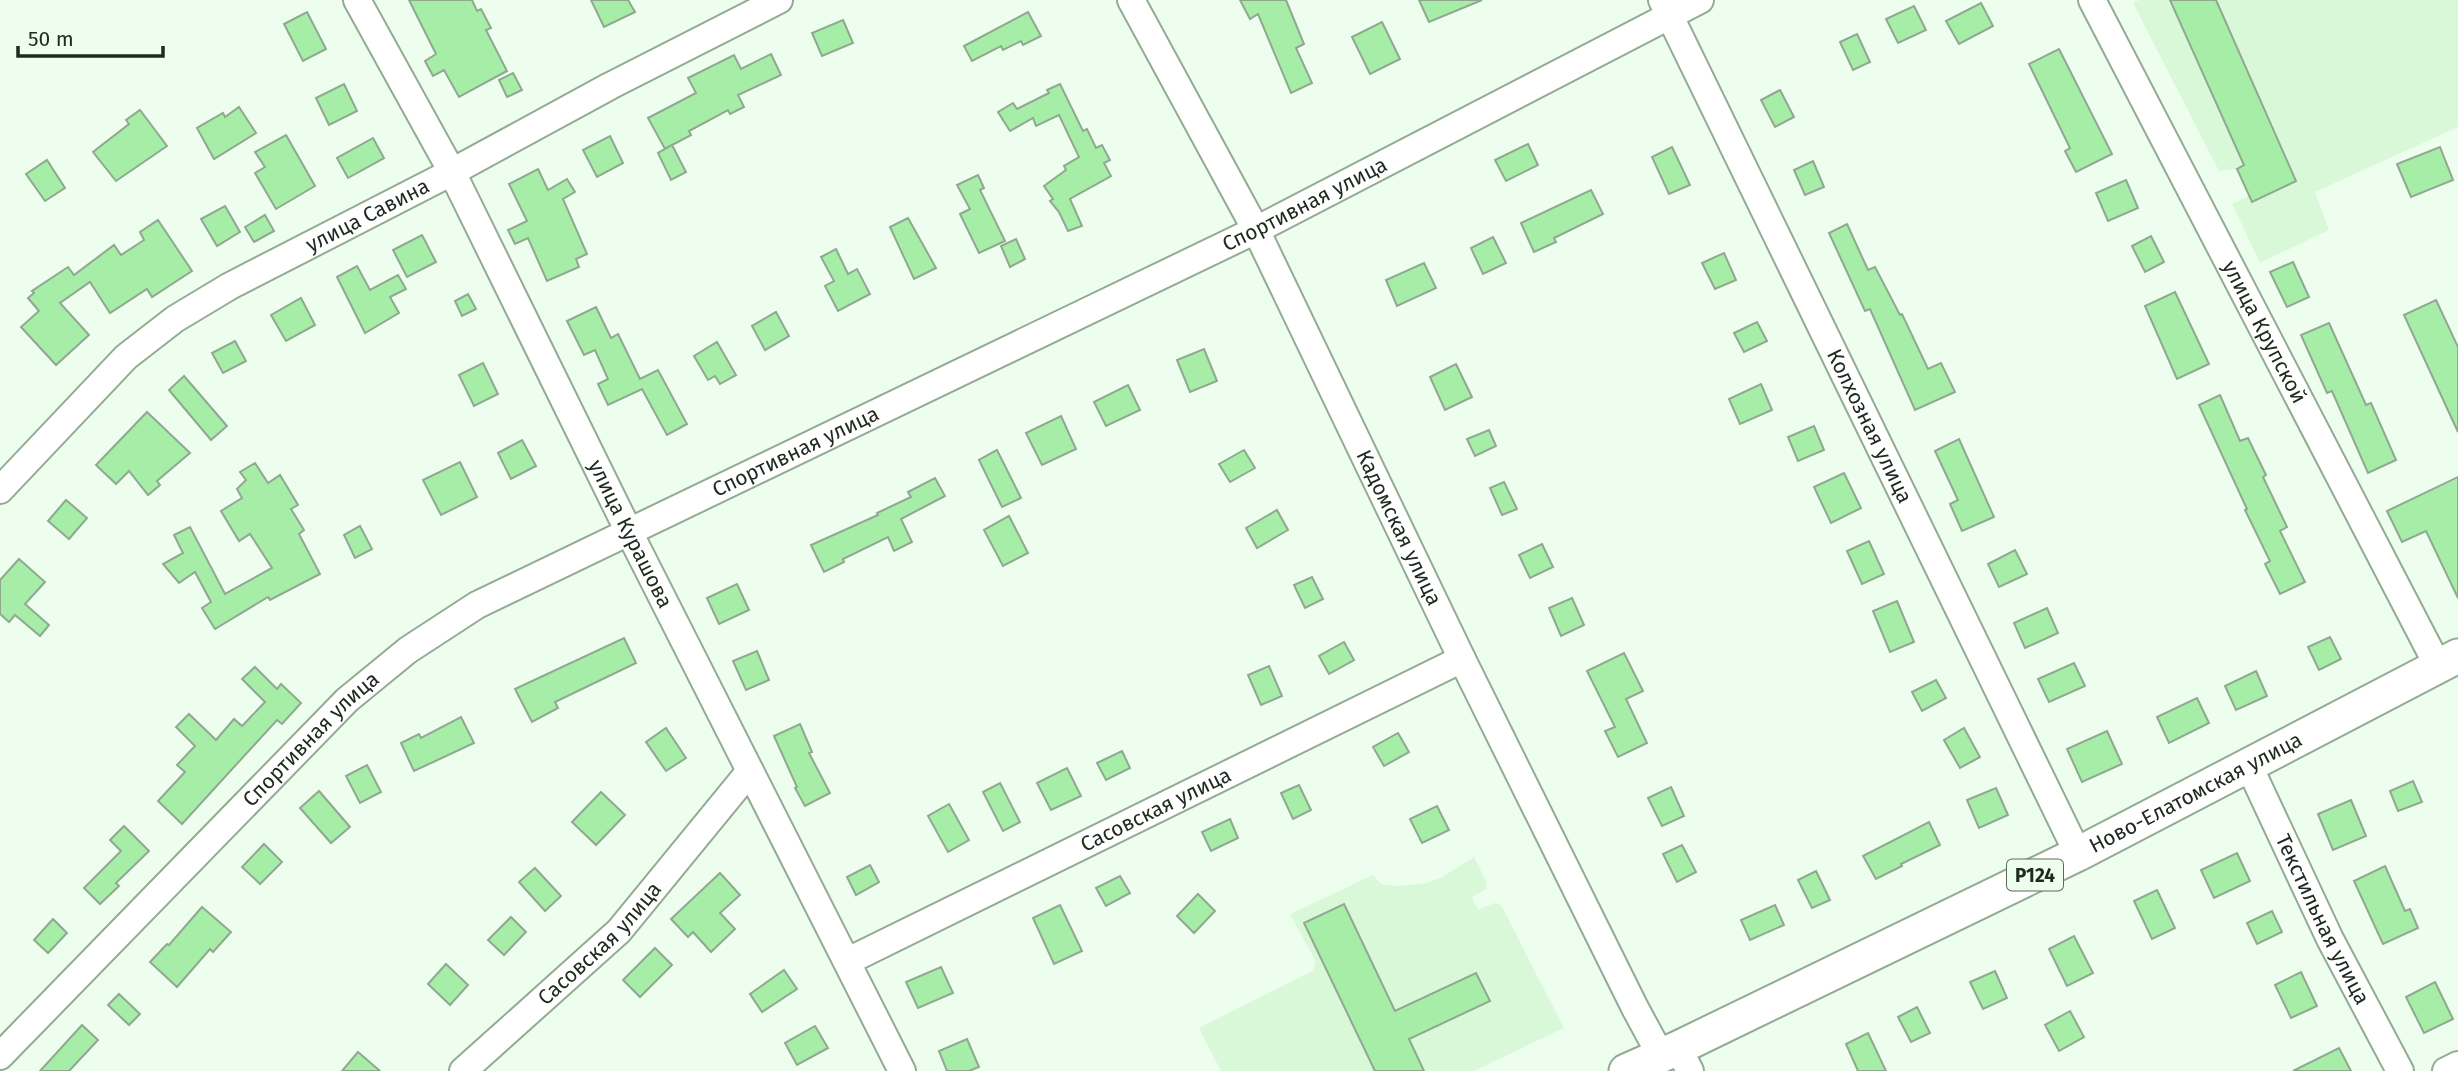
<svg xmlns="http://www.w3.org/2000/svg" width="2458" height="1071" font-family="'Fira Sans',sans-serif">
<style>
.built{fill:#d8f8d8}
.building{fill:#a6eea8;stroke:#90a890;stroke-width:2}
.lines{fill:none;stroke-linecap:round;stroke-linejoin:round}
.minor-casing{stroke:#92ab92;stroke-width:30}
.major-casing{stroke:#92ab92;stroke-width:37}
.minor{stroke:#fff;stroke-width:26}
.major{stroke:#fff;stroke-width:33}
.labels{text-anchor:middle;stroke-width:6;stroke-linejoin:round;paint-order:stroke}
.shield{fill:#eefeee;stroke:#5e6a5e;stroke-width:2}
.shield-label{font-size:19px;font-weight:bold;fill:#202a20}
.street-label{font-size:21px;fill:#202a20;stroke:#eefeee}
</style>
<rect width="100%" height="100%" fill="#eefeee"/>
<g class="built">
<path d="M2139 0H2458V127L2315 192 2329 230 2260 263 2232 204 2250 195 2237 169 2219 171 2133 3Z"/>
<path d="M1474 857 1486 881 1487 889 1472 897 1478 910 1494 903 1501 905 1564 1028 1474 1071H1221L1199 1028 1313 971 1315 960 1290 914 1373 875 1381 884 1394 886 1423 884 1440 878Z"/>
</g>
<g class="building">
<path d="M409 0H472L477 11 481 9 491 28 486 30 507 71 459 97 444 70 433 76 425 61 436 54Z"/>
<path d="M591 0H628L635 12 604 27Z"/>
<path d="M1240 0H1286L1304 44 1296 48 1312 83 1291 93 1258 14 1250 19Z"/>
<path d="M1419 0H1482L1429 22Z"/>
<path d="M2170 0H2216L2296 181 2252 202 2237 169 2244 165Z"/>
<path d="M1981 3 1993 26 1959 44 1946 21Z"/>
<path d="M1914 6 1926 30 1898 43 1886 19Z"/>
<path d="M307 12 326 49 303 61 284 24Z"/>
<path d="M1028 12 1041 36 1023 45 1021 41 1003 50 1001 46 972 61 964 46Z"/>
<path d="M843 20 853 43 822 56 812 33Z"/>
<path d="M1382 22 1400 59 1370 74 1352 37Z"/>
<path d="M1857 34 1870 62 1853 70 1840 42Z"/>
<path d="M2059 49 2112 154 2076 172 2065 151 2070 148 2029 64Z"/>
<path d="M771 54 781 75 738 95 744 107 730 114 728 110 689 131 691 135 665 149 648 118 696 93 688 78 734 55 741 69Z"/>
<path d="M513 73 522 90 507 97 499 80Z"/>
<path d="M344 84 357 111 329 125 316 98Z"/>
<path d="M1060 84 1083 131 1087 129 1096 148 1102 145 1110 160 1104 163 1111 176 1070 199 1082 226 1068 231 1059 212 1050 201 1053 199 1044 186 1066 170 1064 166 1079 157 1059 115 1036 126 1033 118 1010 131 998 112 1013 103 1017 109 1049 93 1047 90Z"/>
<path d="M1780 90 1794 117 1775 127 1761 100Z"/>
<path d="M239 107 256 133 214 159 197 128 223 113 225 117Z"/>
<path d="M140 110 167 146 116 181 93 152 129 124 126 120Z"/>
<path d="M286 135 315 186 276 209 255 173 265 167 255 152Z"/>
<path d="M610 136 623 163 597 177 583 150Z"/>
<path d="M373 138 384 158 348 178 337 158Z"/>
<path d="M1528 144 1538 165 1506 181 1495 160Z"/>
<path d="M672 145 686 172 671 180 658 153Z"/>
<path d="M1672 147 1690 185 1669 194 1652 157Z"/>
<path d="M2440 147 2453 180 2411 197 2397 164Z"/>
<path d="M47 160 65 188 45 201 26 174Z"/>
<path d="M1813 161 1824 187 1805 195 1794 170Z"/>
<path d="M538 169 548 190 567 179 575 192 563 199 587 254 576 259 579 267 547 281 528 238 515 244 508 230 527 221 509 184Z"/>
<path d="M978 175 984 188 980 190 1005 241 979 253 960 214 970 209 957 185Z"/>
<path d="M2126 180 2138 208 2108 221 2096 193Z"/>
<path d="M1591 190 1603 214 1554 238 1556 242 1534 252 1521 223Z"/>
<path d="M225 206 240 232 217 246 201 219Z"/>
<path d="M265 215 274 231 254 242 245 227Z"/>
<path d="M908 218 936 268 914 279 890 227Z"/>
<path d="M158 220 192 271 152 297 147 289 110 313 90 282 60 303 89 335 56 365 21 327 39 311 28 298 34 293 32 291 68 267 74 275 114 245 121 255 144 240 140 232Z"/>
<path d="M1847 224 1868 270 1875 267 1900 315 1902 314 1928 369 1941 363 1955 392 1915 410 1870 309 1865 311 1829 233Z"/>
<path d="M422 235 436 262 407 277 393 250Z"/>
<path d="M2151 236 2164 262 2145 272 2132 246Z"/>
<path d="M1493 237 1506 263 1483 274 1471 248Z"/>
<path d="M1016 239 1025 259 1010 267 1001 246Z"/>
<path d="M836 249 848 274 857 269 870 294 838 311 825 286 834 281 821 257Z"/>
<path d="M1724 253 1736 280 1715 289 1702 263Z"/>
<path d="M2293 262 2309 297 2287 307 2270 272Z"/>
<path d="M1424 263 1436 288 1397 306 1386 280Z"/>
<path d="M357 266 370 290 398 275 406 289 390 297 399 313 365 333 337 277Z"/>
<path d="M2175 292 2209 364 2177 379 2145 306Z"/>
<path d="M468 294 476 309 462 316 455 301Z"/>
<path d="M301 298 315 325 286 341 271 315Z"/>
<path d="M2436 300 2458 347V432L2404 315Z"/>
<path d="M596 307 611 338 618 334 640 379 658 370 687 424 667 435 642 389 608 405 598 384 608 379 595 350 584 355 567 321Z"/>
<path d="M776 312 789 336 765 350 752 326Z"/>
<path d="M1757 322 1767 341 1744 352 1734 333Z"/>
<path d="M2329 323 2366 405 2371 403 2396 460 2368 473 2332 391 2327 393 2301 335Z"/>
<path d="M235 341 246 361 223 373 212 353Z"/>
<path d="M717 342 736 375 720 384 715 376 708 380 694 356Z"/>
<path d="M1204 349 1217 381 1190 392 1177 360Z"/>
<path d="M483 363 498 394 474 406 459 375Z"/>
<path d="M1456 364 1472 397 1445 410 1430 377Z"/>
<path d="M184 376 227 426 211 440 169 390Z"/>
<path d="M1761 384 1772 410 1740 424 1729 399Z"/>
<path d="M1128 385 1140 410 1106 426 1094 402Z"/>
<path d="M2220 395 2240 441 2248 438 2266 475 2263 477 2287 527 2280 531 2305 582 2280 594 2265 564 2270 561 2245 510 2247 509 2199 405Z"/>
<path d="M147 412 190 453 157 481 160 485 148 495 129 471 116 484 96 465Z"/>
<path d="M1061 416 1076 449 1042 465 1026 433Z"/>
<path d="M1814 426 1824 450 1798 461 1788 437Z"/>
<path d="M1489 430 1496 446 1475 456 1467 439Z"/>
<path d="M1959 439 1994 517 1962 531 1950 504 1958 500 1935 451Z"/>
<path d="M522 440 536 466 511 479 498 453Z"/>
<path d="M997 450 1021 498 1002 507 979 460Z"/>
<path d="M1244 450 1255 468 1230 482 1219 464Z"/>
<path d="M460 462 477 497 441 515 423 480Z"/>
<path d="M255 463 268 483 280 475 298 505 291 509 304 530 299 534 320 574 270 600 268 597 215 629 202 608 211 602 195 572 179 583 163 564 183 553 174 535 190 527 225 594 272 568 250 534 239 541 221 511 242 498 237 489 246 480 240 472Z"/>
<path d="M1844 473 1861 508 1831 523 1814 487Z"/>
<path d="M2458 477V598L2426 531 2402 542 2387 511Z"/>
<path d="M935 478 945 496 901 519 912 542 894 551 888 537 843 559 844 562 824 572 811 545 878 515 877 513 911 497 908 492Z"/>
<path d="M1504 482 1517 509 1502 515 1490 488Z"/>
<path d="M66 500 87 518 69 539 48 521Z"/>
<path d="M1277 510 1288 530 1257 548 1246 528Z"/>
<path d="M1009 516 1028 553 1003 566 984 530Z"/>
<path d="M360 526 372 549 355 558 344 535Z"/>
<path d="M1869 541 1884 574 1862 584 1847 551Z"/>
<path d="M1542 544 1553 567 1530 578 1519 555Z"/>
<path d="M2015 550 2027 574 1999 587 1988 564Z"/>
<path d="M19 559 45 582 25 604 49 625 40 636 15 615 9 622 0 614V580Z"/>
<path d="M1312 577 1323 599 1305 608 1294 585Z"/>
<path d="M737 584 749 610 719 624 707 598Z"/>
<path d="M1572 598 1584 625 1561 636 1549 608Z"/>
<path d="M1897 601 1914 642 1890 652 1873 611Z"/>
<path d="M2047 608 2058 633 2025 648 2014 623Z"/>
<path d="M2330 637 2341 659 2319 670 2308 647Z"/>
<path d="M624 638 636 663 555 702 558 708 532 722 515 689Z"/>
<path d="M1344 642 1354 660 1329 674 1319 656Z"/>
<path d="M757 651 769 680 746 690 733 661Z"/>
<path d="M1624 653 1643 691 1626 699 1647 743 1618 757 1605 731 1615 727 1587 671Z"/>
<path d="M2074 663 2085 686 2049 702 2038 679Z"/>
<path d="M1269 666 1282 696 1261 705 1248 675Z"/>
<path d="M255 667 277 689 281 684 301 703 282 724 277 720 182 824 158 801 185 772 177 765 195 746 176 727 189 714 216 740 234 719 242 726 265 702 242 679Z"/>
<path d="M2256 671 2267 696 2236 710 2225 686Z"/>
<path d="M1936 680 1946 698 1922 711 1912 692Z"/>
<path d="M2197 698 2209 723 2169 743 2157 717Z"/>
<path d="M461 717 474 743 414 771 401 743 419 734 421 738Z"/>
<path d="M800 724 812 752 809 753 830 793 805 806 795 788 797 787 774 736Z"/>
<path d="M666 728 686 758 666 771 646 742Z"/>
<path d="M1964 728 1980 757 1960 768 1944 740Z"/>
<path d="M2107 731 2122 764 2082 782 2067 749Z"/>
<path d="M1398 733 1409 752 1384 766 1373 747Z"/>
<path d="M1122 751 1130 768 1106 780 1097 763Z"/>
<path d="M367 765 381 792 360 803 346 776Z"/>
<path d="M1067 768 1081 796 1051 810 1037 783Z"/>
<path d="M2413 781 2422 802 2398 811 2390 791Z"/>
<path d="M1000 783 1020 822 1003 831 983 792Z"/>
<path d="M1299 785 1311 810 1293 819 1281 793Z"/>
<path d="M1671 787 1684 816 1662 826 1648 798Z"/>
<path d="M1996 788 2008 815 1979 828 1967 800Z"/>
<path d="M319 791 350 827 331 843 300 808Z"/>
<path d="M601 792 625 815 596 845 572 822Z"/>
<path d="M2351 800 2366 836 2333 850 2318 814Z"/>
<path d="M949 804 969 840 948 852 928 816Z"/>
<path d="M1437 806 1449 830 1422 843 1410 819Z"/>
<path d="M1230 819 1238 838 1211 851 1202 832Z"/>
<path d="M1929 822 1940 845 1901 864 1902 866 1876 879 1863 856Z"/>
<path d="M124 826 149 851 116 883 119 886 100 904 84 888 121 851 110 840Z"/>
<path d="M264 844 282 862 260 884 242 867Z"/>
<path d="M1682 845 1696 872 1677 882 1663 854Z"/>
<path d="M2237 853 2250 881 2214 898 2201 870Z"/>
<path d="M870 865 879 882 856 895 847 877Z"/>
<path d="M2385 866 2405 911 2410 909 2418 928 2383 944 2354 881Z"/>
<path d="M535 868 561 896 545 911 519 882Z"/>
<path d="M1816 871 1830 900 1812 908 1798 880Z"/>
<path d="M720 873 740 895 720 913 735 929 711 952 693 932 688 937 671 919Z"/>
<path d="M1120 876 1130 893 1106 906 1096 888Z"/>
<path d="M2157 890 2175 928 2152 939 2134 901Z"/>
<path d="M1198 894 1215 911 1194 933 1177 916Z"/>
<path d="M1344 904 1395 1011 1476 973 1490 1001 1409 1039 1424 1071H1375L1304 923Z"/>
<path d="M1060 905 1082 951 1054 964 1033 918Z"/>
<path d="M1775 905 1784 925 1750 940 1741 920Z"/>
<path d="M202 907 231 932 213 952 210 949 177 987 150 962 167 944 169 945Z"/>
<path d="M2272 911 2282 932 2257 944 2247 923Z"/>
<path d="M511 917 526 932 504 955 488 940Z"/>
<path d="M53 919 67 933 48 953 34 940Z"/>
<path d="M2074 936 2093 973 2067 986 2049 949Z"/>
<path d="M655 948 672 965 640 997 623 980Z"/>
<path d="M446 964 468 985 450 1005 428 984Z"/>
<path d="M941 967 953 993 918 1008 906 982Z"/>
<path d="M784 970 797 989 762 1012 750 994Z"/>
<path d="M1995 971 2007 998 1983 1009 1970 982Z"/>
<path d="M2301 972 2317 1006 2291 1018 2275 985Z"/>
<path d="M2435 982 2453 1019 2424 1033 2406 997Z"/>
<path d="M119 994 140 1014 129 1025 108 1005Z"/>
<path d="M1917 1007 1930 1033 1911 1042 1898 1017Z"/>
<path d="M2070 1011 2084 1037 2059 1051 2045 1025Z"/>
<path d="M82 1025 98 1040 69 1071H40Z"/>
<path d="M815 1026 828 1048 797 1065 785 1043Z"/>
<path d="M1868 1033 1886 1071H1858L1846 1044Z"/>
<path d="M967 1039 979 1067 969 1071H947L939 1051Z"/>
<path d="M2339 1048 2351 1071H2293Z"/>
<path d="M358 1052 380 1071H342Z"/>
</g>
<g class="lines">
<g class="minor-casing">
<g id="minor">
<path id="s1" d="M357 0 452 172 629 532 902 1071"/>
<path id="s2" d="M1131 0 1256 230 1462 659 1635 1008 1661 1056"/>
<path id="s3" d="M1662 0 2078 854"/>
<path id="s4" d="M2092 0 2438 666"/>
<path id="s5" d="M0 490 126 357 175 319 230 286 452 172 610 86 779 0"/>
<path id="s6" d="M2249 766 2330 939 2400 1071"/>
<path id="s7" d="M848 961 1462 659"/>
<path d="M1678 1048 1690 1071"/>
<path id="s8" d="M0 1056 347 700 408 650 477 605 1256 230 1700 0"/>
<path id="s9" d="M463 1071 619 931 750 771"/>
<path d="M2446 1071 2458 1065"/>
</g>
</g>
<g class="major-casing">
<g id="major">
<path id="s10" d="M1626 1071 1678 1048 2078 854 2458 656"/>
</g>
</g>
<use href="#minor" class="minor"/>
<use href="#major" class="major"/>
</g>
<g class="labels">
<rect class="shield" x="2007" y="859.5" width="56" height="31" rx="5"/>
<g class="shield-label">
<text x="2035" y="882">Р124</text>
</g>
<g class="street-label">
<text dy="7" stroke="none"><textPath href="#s8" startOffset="1578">Спортивная улица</textPath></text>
<text dy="7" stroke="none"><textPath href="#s5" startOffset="464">улица Савина</textPath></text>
<text dy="7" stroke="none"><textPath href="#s4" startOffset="374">улица Крупской</textPath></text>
<text dy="7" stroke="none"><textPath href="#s3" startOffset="474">Колхозная улица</textPath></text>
<text dy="7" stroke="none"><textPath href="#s8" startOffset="1012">Спортивная улица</textPath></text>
<text dy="7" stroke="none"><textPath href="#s2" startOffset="592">Кадомская улица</textPath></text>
<text dy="7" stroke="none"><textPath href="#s1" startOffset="600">улица Курашова</textPath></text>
<text dy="7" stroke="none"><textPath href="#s8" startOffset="444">Спортивная улица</textPath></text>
<text dy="7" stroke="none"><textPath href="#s10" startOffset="634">Ново-Елатомская улица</textPath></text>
<text dy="7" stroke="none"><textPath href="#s7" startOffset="343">Сасовская улица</textPath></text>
<text dy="7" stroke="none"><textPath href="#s6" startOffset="170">Текстильная улица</textPath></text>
<text dy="7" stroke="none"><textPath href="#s9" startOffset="187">Сасовская улица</textPath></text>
</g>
</g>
<path d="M18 46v10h145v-10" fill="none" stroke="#202a20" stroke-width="3.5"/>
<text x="28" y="46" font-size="21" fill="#202a20" stroke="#eefeee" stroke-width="5" paint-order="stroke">50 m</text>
</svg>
